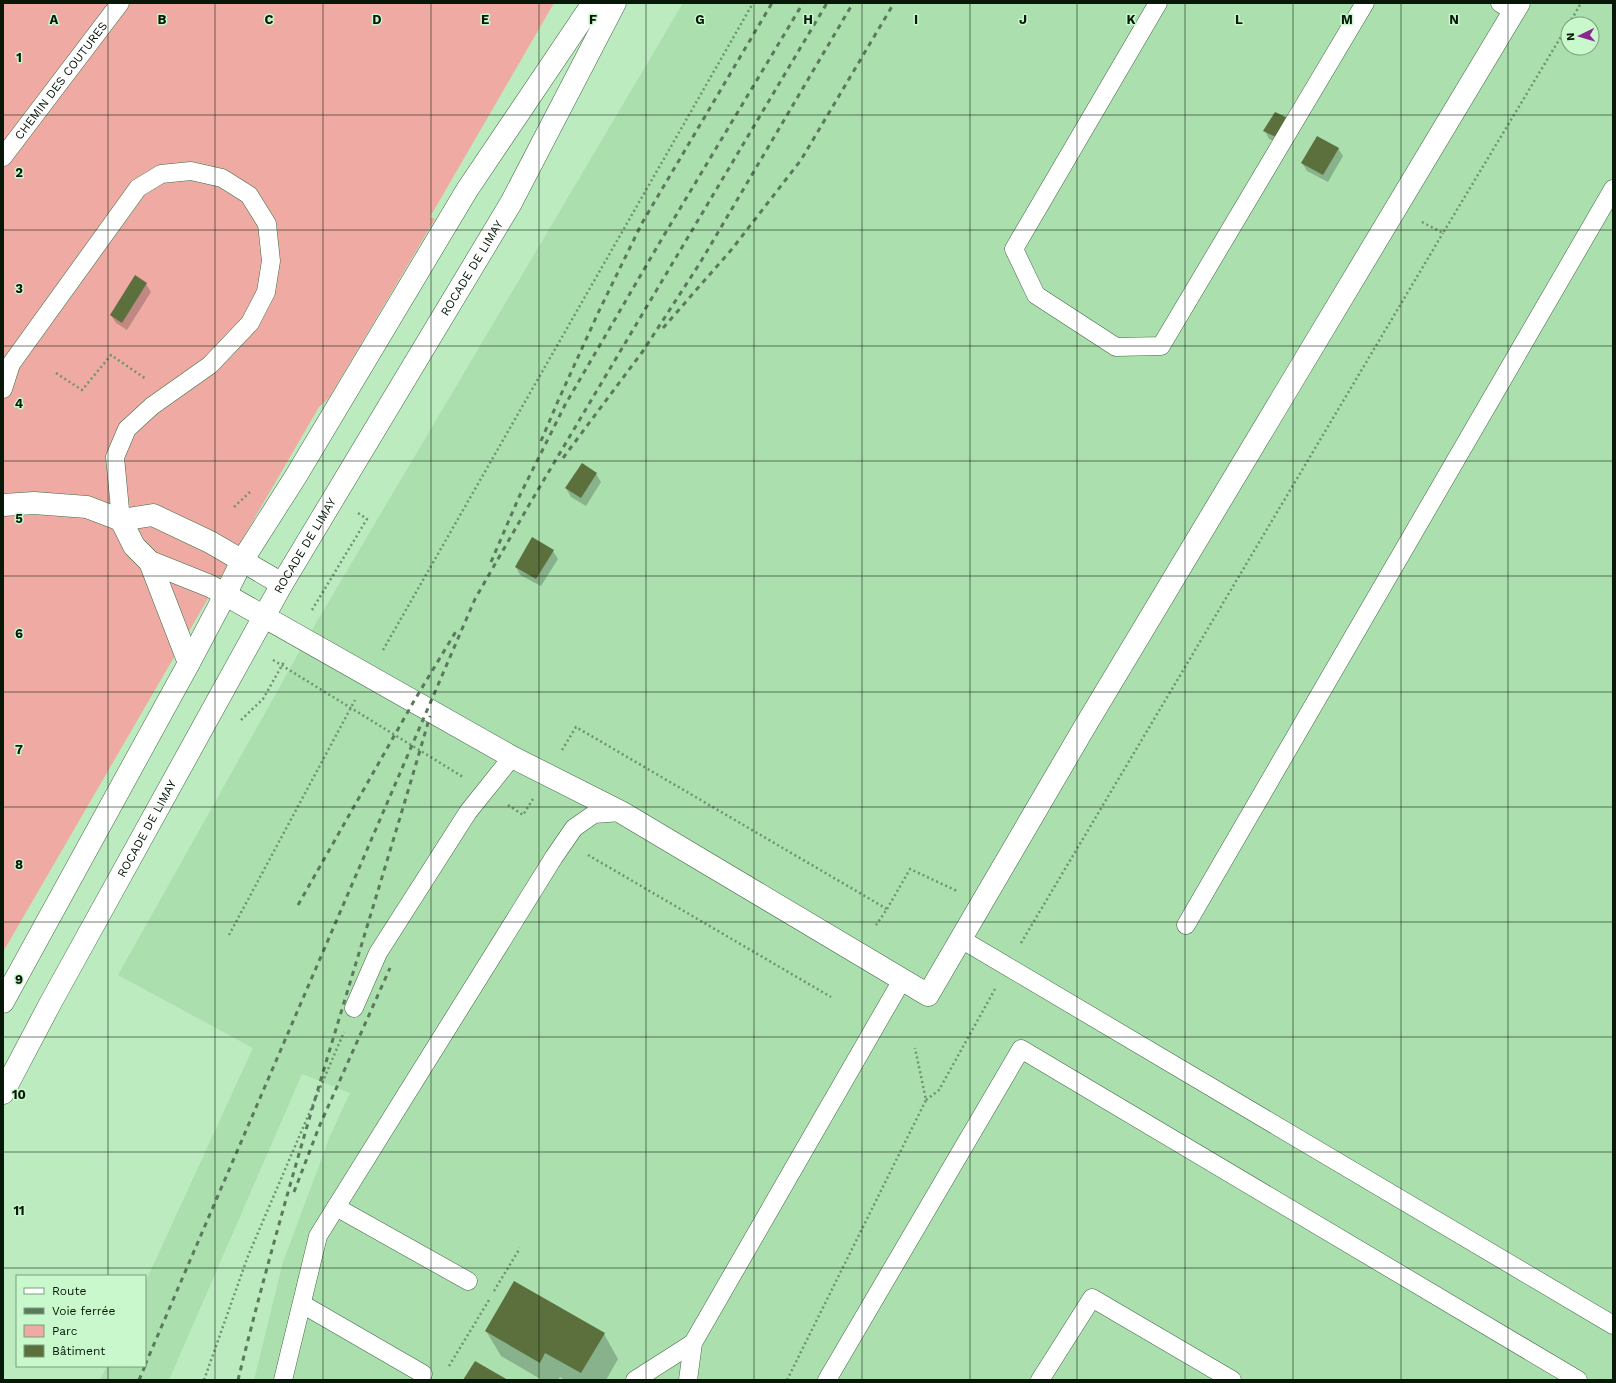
<svg xmlns="http://www.w3.org/2000/svg" width="1616" height="1383" font-family="'Work Sans',sans-serif">
<style>
.built{fill:#abdfae;fill-rule:evenodd}
.green{fill:#efaba3}
.shadow{fill:#0003}
.building{fill:#5c703d}
.lines{fill:none;stroke-linecap:round;stroke-linejoin:round}
.service-casing{stroke:#3f6943;stroke-width:19}
.minor-casing{stroke:#3f6943;stroke-width:23}
.secondary-casing{stroke:#3f6943;stroke-width:23}
.path{stroke:#6f9272;stroke-width:2.5;stroke-dasharray:2 3;stroke-linecap:butt}
.service{stroke:#fff;stroke-width:18}
.minor{stroke:#fff;stroke-width:22}
.secondary{stroke:#fff;stroke-width:22}
.rail{stroke:#5b7a5d;stroke-width:3;stroke-dasharray:5 5;stroke-linecap:butt}
.grid{fill:none;stroke:#071809;stroke-width:1;stroke-opacity:0.55}
.labels{text-anchor:middle;stroke-width:3;stroke-linejoin:round;paint-order:stroke}
.street-label{font-size:12px;fill:#071809;stroke:#c8f8cb}
.grid-label{font-size:13px;text-anchor:middle;font-weight:bold;fill:#071809;stroke:#c8f8cb;stroke-width:3;stroke-linejoin:round;paint-order:stroke}
</style>
<rect width="100%" height="100%" fill="#bbebbe"/>
<path class="built" d="M683 3H1613V1380H254L283 1262 330 1136 350 1093 302 1074 169 1380H100L107 1366H145V1283L253 1048 118 975 306 640ZM1568 24H1592V48H1568Z"/>
<path class="green" d="M3 3H554L430 217 435 219 329 398 319 407 3 952Z"/>
<g class="shadow">
<path d="M1285 118 1290 126 1281 144 1269 139 1265 131Z"/>
<path d="M1338 148 1343 156 1328 182 1307 171 1302 163Z"/>
<path d="M146 284 151 292 127 330 116 323 111 315Z"/>
<path d="M582 464 596 474 601 482 586 506 571 497 566 488Z"/>
<path d="M533 538 553 551 558 559 541 586 520 575 516 567Z"/>
<path d="M486 1331 604 1334 618 1359 606 1380H565L560 1377 558 1380H542L501 1356Z"/>
</g>
<g class="building">
<path d="M1275 112 1286 117 1276 137 1263 131Z"/>
<path d="M1317 136 1339 148 1323 175 1301 163Z"/>
<path d="M135 275 147 283 122 323 110 315Z"/>
<path d="M582 463 597 473 581 498 565 488Z"/>
<path d="M532 537 554 550 536 579 515 567Z"/>
<path d="M514 1281 605 1333 581 1373 545 1353 540 1363 485 1331Z"/>
<path d="M475 1361 508 1380H463Z"/>
</g>
<g class="lines">
<g class="service-casing">
<g id="service">
<path d="M1158 3 1014 249 1036 295 1116 347 1161 346 1365 3"/>
<path d="M1500 3 1514 12"/>
<path id="s1" d="M3 157 120 3"/>
<path d="M3 389 11 364 138 188 161 174 191 171 222 178 249 195 267 224 271 261 266 292 250 323 210 365 152 406 127 429 115 457 121 520"/>
<path d="M1186 925 1613 189"/>
<path d="M961 939 1613 1325"/>
<path d="M354 1008 378 953 468 812 512 757"/>
<path d="M336 1207 468 1281"/>
<path d="M302 1304 423 1374"/>
<path d="M283 1380 318 1236 554 857 574 828 594 814 621 812"/>
<path d="M635 1380 693 1343"/>
<path d="M688 1380 693 1343 902 980"/>
<path d="M827 1380 1021 1049 1578 1380"/>
<path d="M1040 1380 1092 1298 1232 1380"/>
</g>
</g>
<g class="minor-casing">
<g id="minor">
<path d="M3 505 34 503 87 507 121 520 153 515 210 542 282 584"/>
<path d="M121 520 134 546 150 562 210 586 512 757 621 812 928 995 1084 728 1519 3"/>
<path d="M150 562 189 663"/>
</g>
</g>
<g class="secondary-casing">
<g id="secondary">
<path d="M3 1002 189 663 225 595 242 561 296 476 467 190 593 3"/>
<path id="s2" d="M3 1093 51 1002 282 584 511 203 615 3"/>
</g>
</g>
<g class="path">
<path d="M1569 24 1581 3"/>
<path d="M1422 222 1443 233 1568 25"/>
<path d="M56 373 82 390 111 355 146 379"/>
<path d="M234 507 250 492"/>
<path d="M312 610 367 519 358 513"/>
<path d="M383 650 753 3"/>
<path d="M273 660 463 777"/>
<path d="M241 720 263 699 285 660"/>
<path d="M562 750 576 727 887 909 876 925"/>
<path d="M508 805 523 815 533 799"/>
<path d="M588 855 831 997"/>
<path d="M887 909 910 869 957 891"/>
<path d="M229 935 355 700"/>
<path d="M1021 943 1443 233"/>
<path d="M926 1100 939 1090 995 989"/>
<path d="M494 1291 520 1248"/>
<path d="M449 1366 489 1300"/>
<path d="M204 1380 248 1256 344 1032"/>
<path d="M787 1380 926 1100 915 1048"/>
</g>
<use href="#service" class="service"/>
<use href="#minor" class="minor"/>
<use href="#secondary" class="secondary"/>
<g class="rail">
<path d="M663 328 732 249 801 160 894 3"/>
<path d="M541 441 558 401 599 311 642 223 772 3"/>
<path d="M563 458 643 351 700 263 853 3"/>
<path d="M491 562 519 497 565 405 660 242 803 3"/>
<path d="M298 905 414 701 458 628"/>
<path d="M294 1192 319 1127 390 968"/>
<path d="M145 1365 475 599 529 505 827 3"/>
<path d="M139 1380 145 1366"/>
<path d="M238 1380C293 1156 366 937 430 716"/>
</g>
</g>
<path class="grid" d="M108 3V1276M215 3V1380M323 3V1380M431 3V1380M539 3V1380M646 3V1380M754 3V1380M862 3V1380M970 3V1380M1077 3V1380M1185 3V1380M1293 3V1380M1401 3V1380M1508 3V1380M3 115H1613M3 230H1613M3 346H1613M3 461H1613M3 576H1613M3 692H1613M3 807H1613M3 922H1613M3 1037H1613M3 1152H1613M3 1268H1613M108 1366V1380"/>
<g class="labels">
<g class="street-label">
<text dy="4" stroke="none"><textPath href="#s1" startOffset="96">CHEMIN DES COUTURES</textPath></text>
<text dy="4" stroke="none"><textPath href="#s2" startOffset="949">ROCADE DE LIMAY</textPath></text>
<text dy="4" stroke="none"><textPath href="#s2" startOffset="625">ROCADE DE LIMAY</textPath></text>
<text dy="4" stroke="none"><textPath href="#s2" startOffset="301">ROCADE DE LIMAY</textPath></text>
</g>
</g>
<g class="grid-label">
<text x="54" y="24">A</text>
<text x="162" y="24">B</text>
<text x="269" y="24">C</text>
<text x="377" y="24">D</text>
<text x="485" y="24">E</text>
<text x="593" y="24">F</text>
<text x="700" y="24">G</text>
<text x="808" y="24">H</text>
<text x="916" y="24">I</text>
<text x="1023" y="24">J</text>
<text x="1131" y="24">K</text>
<text x="1239" y="24">L</text>
<text x="1347" y="24">M</text>
<text x="1454" y="24">N</text>
<text x="19" y="62">1</text>
<text x="19" y="177">2</text>
<text x="19" y="293">3</text>
<text x="19" y="408">4</text>
<text x="19" y="523">5</text>
<text x="19" y="638">6</text>
<text x="19" y="754">7</text>
<text x="19" y="869">8</text>
<text x="19" y="984">9</text>
<text x="19" y="1099">10</text>
<text x="19" y="1215">11</text>
</g>
<rect width="1616" height="1383" fill="none" stroke="#071809" stroke-width="8"/>
<rect x="16" y="1275" width="130" height="92" fill="#c8f8cb" stroke="#7b9e7d"/>
<rect x="24" y="1288" width="20" height="6" fill="#ffffff" stroke="#7b9e7d"/>
<text x="52" y="1295" font-size="12" fill="#071809">Route</text>
<rect x="24" y="1308" width="20" height="6" fill="#5b7a5d" stroke="#7b9e7d"/>
<text x="52" y="1315" font-size="12" fill="#071809">Voie ferrée</text>
<rect x="24" y="1325" width="20" height="12" fill="#efaba3" stroke="#7b9e7d"/>
<text x="52" y="1335" font-size="12" fill="#071809">Parc</text>
<rect x="24" y="1345" width="20" height="12" fill="#5c703d" stroke="#7b9e7d"/>
<text x="52" y="1355" font-size="12" fill="#071809">Bâtiment</text>
<g transform="translate(1580 36) rotate(265)"><circle r="19" fill="#c8f8cb" stroke="#7b9e7d"/>
<path d="M0-3L7 15L0 10L-7 15Z" fill="#8b288f"/>
<text y="-6" font-size="11" font-weight="bold" text-anchor="middle" fill="#071809">N</text>
</g>
</svg>
